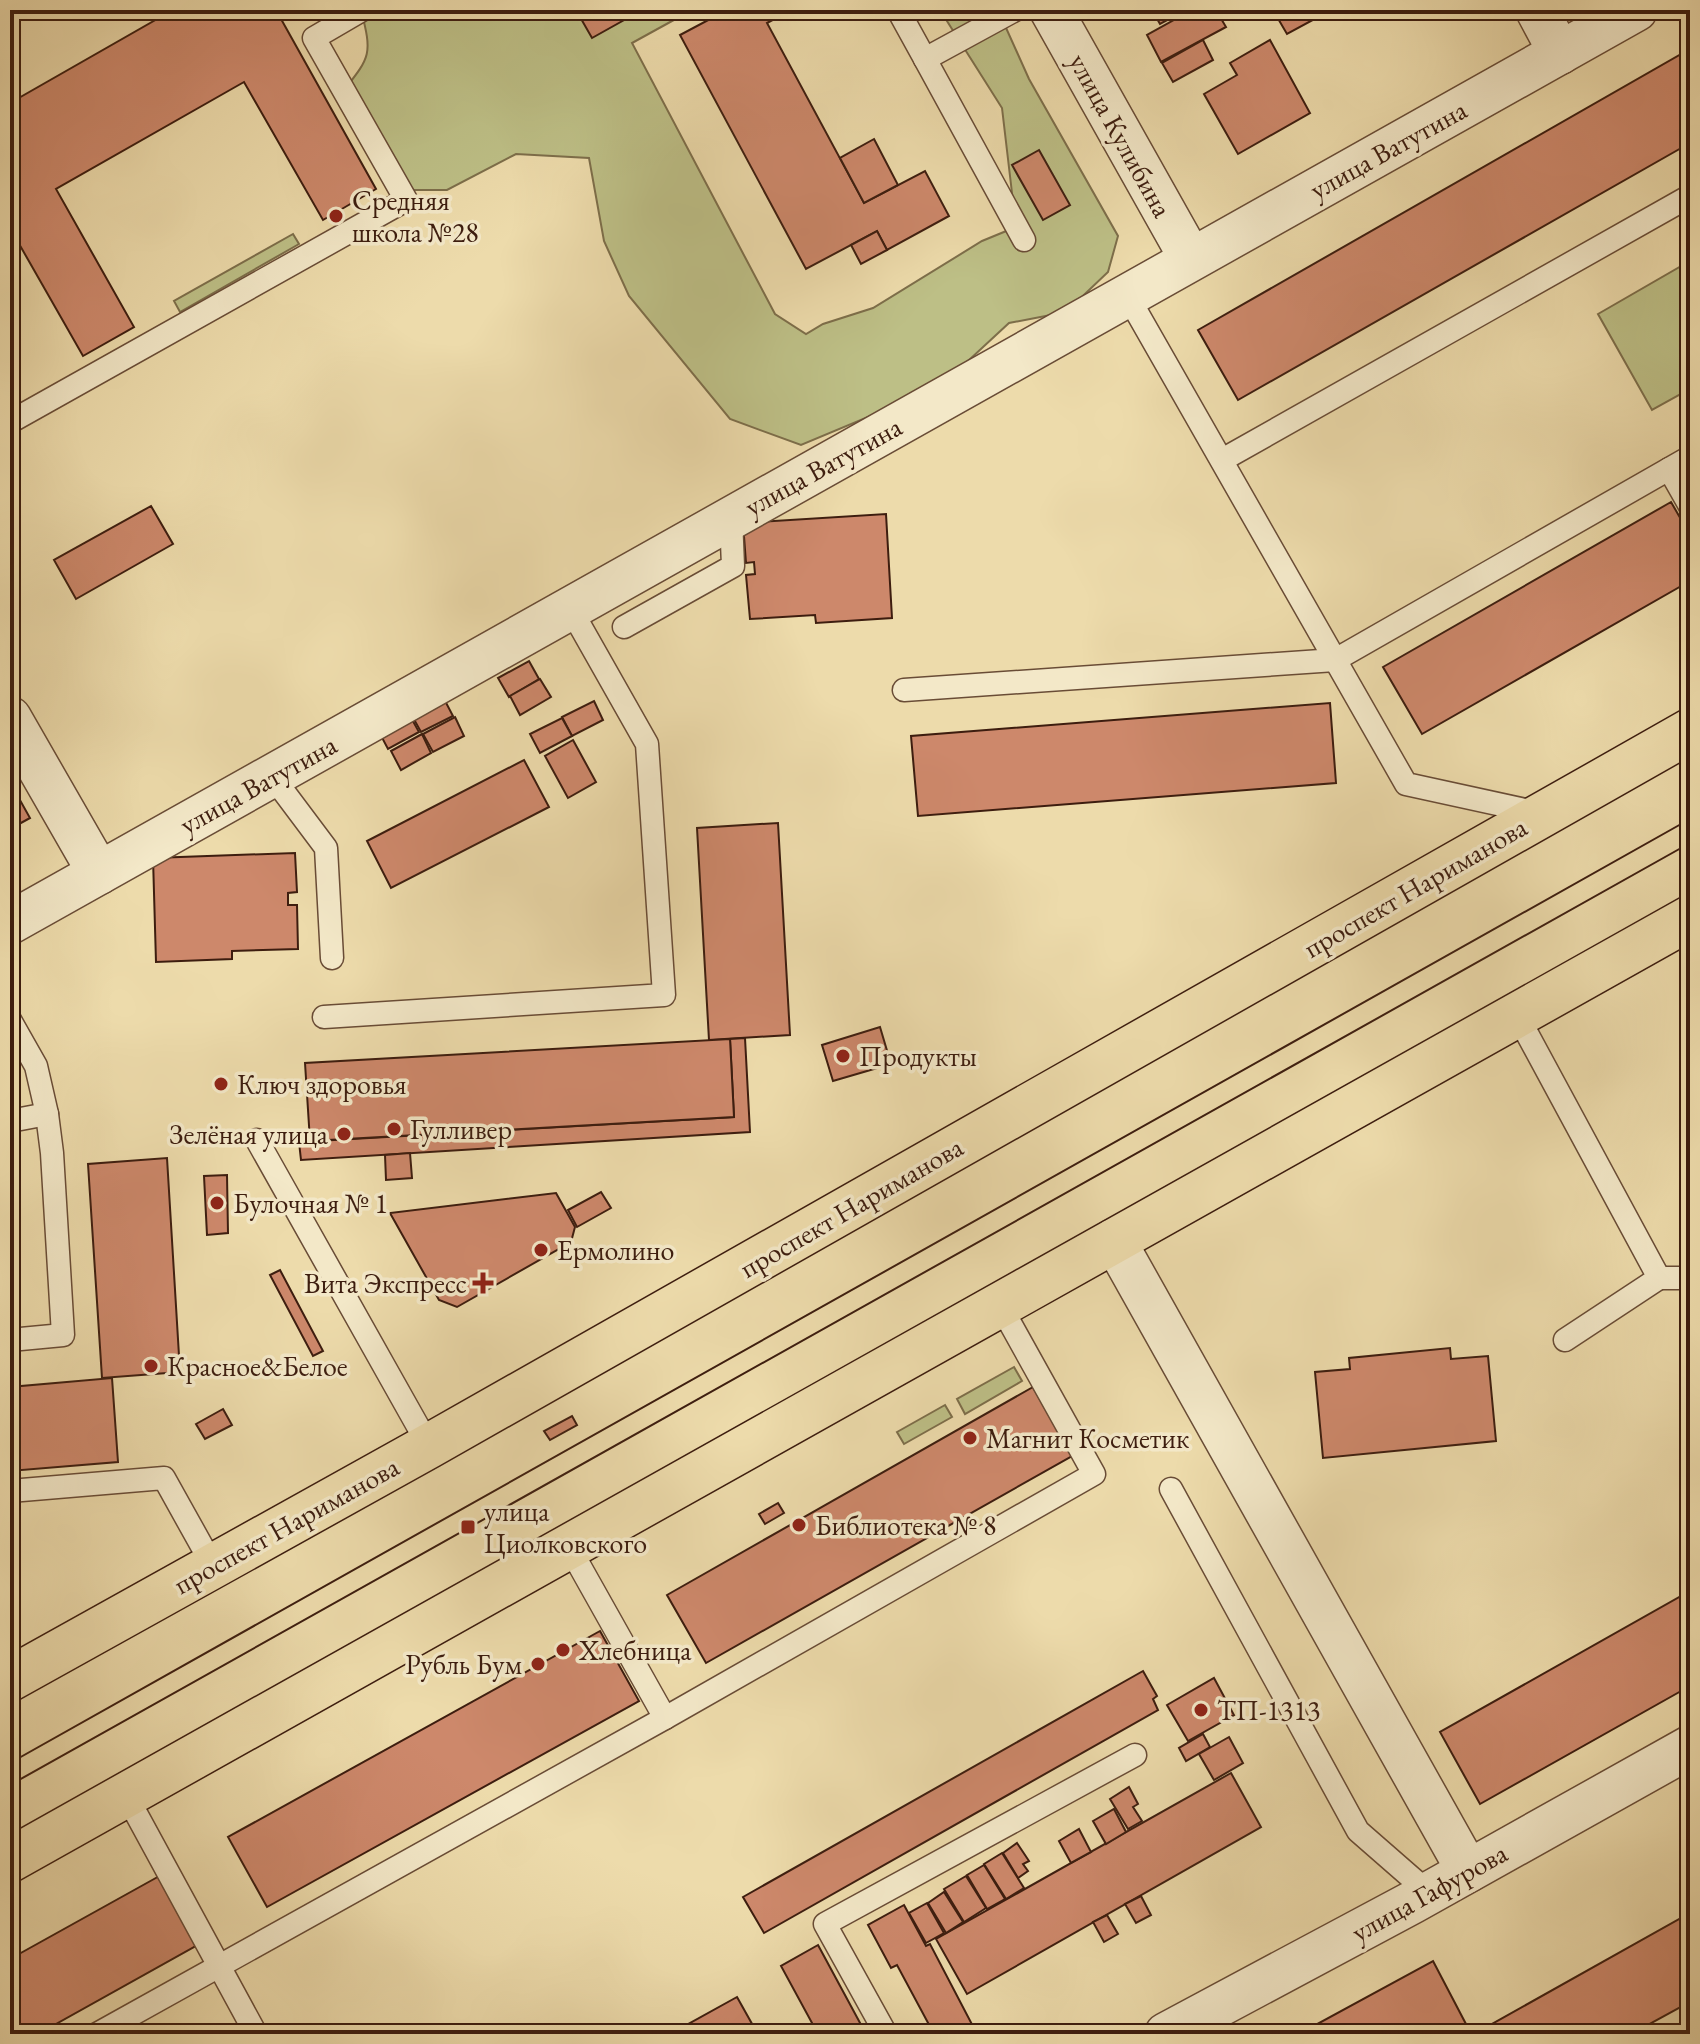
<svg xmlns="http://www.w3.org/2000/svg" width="1700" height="2044" font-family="'EB Garamond',serif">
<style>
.green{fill:#bdbf86;stroke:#7d6e4a;stroke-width:2}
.building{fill:#cd886b;stroke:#3d1d0f;stroke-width:2}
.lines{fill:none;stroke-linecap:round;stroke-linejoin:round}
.lane-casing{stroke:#694c36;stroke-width:25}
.street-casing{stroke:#694c36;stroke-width:45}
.primary-casing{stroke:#3d1d0f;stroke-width:47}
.lane{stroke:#f3e8c8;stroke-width:22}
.street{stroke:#f3e8c8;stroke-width:42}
.primary{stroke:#eddbab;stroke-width:44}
.tram{stroke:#3d1d0f;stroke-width:2}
.poi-dot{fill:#8f2418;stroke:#f3e8c8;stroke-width:3}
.labels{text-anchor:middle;stroke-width:7;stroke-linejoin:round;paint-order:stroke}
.street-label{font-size:28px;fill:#3d1d0f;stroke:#f3e8c8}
.poi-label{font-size:28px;fill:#3d1d0f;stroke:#f3e8c8;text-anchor:start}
</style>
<rect width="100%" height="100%" fill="#eddbab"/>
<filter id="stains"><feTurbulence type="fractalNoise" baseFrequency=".0025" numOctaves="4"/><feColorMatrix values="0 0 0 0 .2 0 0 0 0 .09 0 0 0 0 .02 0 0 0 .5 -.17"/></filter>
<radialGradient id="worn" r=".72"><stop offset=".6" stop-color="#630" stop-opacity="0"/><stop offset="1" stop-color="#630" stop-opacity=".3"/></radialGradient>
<g class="green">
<path d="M361 10H692L632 43 775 314 806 334 823 324 873 308 982 241 1016 227 1002 108 940 10H998L1029 79 1118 236 1108 272 1066 312 1009 323 940 387 801 445 730 419 629 296 604 241 589 158 516 154 447 190H410L341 94C370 57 373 56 361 10Z"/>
<path d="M293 234 299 244 180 312 174 301Z"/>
<path d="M1690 261V389L1652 410 1598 314Z"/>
<path d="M1014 1367 1022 1381 965 1414 957 1399Z"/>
<path d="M945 1405 952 1417 904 1444 897 1432Z"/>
</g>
<g class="building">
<path d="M173 10H276L376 189 323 220 244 82 56 189 134 327 83 356 10 228V103Z"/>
<path d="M576 10H642L592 38Z"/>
<path d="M791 10 767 23 864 203 925 171 949 216 887 250 877 231 806 269 680 35 727 10Z"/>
<path d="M1152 10H1186L1160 24Z"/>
<path d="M1192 10H1216L1226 27 1161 62 1147 35Z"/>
<path d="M1273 10H1320L1322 15 1287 34Z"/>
<path d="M1203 40 1213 60 1173 82 1162 63Z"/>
<path d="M1270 40 1310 113 1238 154 1204 94 1237 75 1230 63Z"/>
<path d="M1690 49V143L1238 400 1198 330Z"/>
<path d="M874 139 898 185 864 203 840 158Z"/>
<path d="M1039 150 1070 205 1043 220 1012 165Z"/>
<path d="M877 231 887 250 861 264 851 245Z"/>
<path d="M1671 502 1690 535V581L1422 734 1383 667Z"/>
<path d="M151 506 173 544 76 599 54 560Z"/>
<path d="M886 514 892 618 816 623 815 615 750 619 746 575 755 574 754 562 746 563 743 523Z"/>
<path d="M529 661 539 679 509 697 498 678Z"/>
<path d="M540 679 551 697 520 715 510 696Z"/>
<path d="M443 697 453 716 421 732 411 714Z"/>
<path d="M594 701 603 720 572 736 562 717Z"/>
<path d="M1330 703 1336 783 918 816 911 736Z"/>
<path d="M409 714 419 732 388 749 378 730Z"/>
<path d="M455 717 464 736 433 752 423 734Z"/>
<path d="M562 718 572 736 540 753 530 734Z"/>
<path d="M422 734 431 753 401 770 391 751Z"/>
<path d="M573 740 596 782 568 798 545 756Z"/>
<path d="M524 760 549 807 391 888 367 841Z"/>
<path d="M11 784 30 818 10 829V785Z"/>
<path d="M778 823 790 1035 709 1040 697 828Z"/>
<path d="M295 853 297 892 288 893V905H297L298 949 232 951V959L156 962 153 858Z"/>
<path d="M880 1027 891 1064 833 1081 822 1045Z"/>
<path d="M745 1038 750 1132 301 1160 299 1142 734 1117 730 1039Z"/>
<path d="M730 1039 734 1117 310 1141 305 1063Z"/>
<path d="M410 1153 412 1178 386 1180 385 1155Z"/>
<path d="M167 1158 180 1372 102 1378 88 1164Z"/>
<path d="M227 1175 228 1233 207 1235 204 1176Z"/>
<path d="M601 1192 611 1208 577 1227 568 1210Z"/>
<path d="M556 1193 575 1227 571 1242 457 1307 439 1300 390 1213Z"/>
<path d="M280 1270 323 1351 313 1356 270 1275Z"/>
<path d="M1450 1348 1451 1359 1488 1356 1496 1441 1323 1458 1315 1372 1350 1369 1349 1358Z"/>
<path d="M112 1378 118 1462 10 1471V1387Z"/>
<path d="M1033 1387 1072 1456 706 1663 667 1595Z"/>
<path d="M223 1409 232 1425 205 1439 196 1424Z"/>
<path d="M572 1416 577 1425 550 1440 544 1431Z"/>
<path d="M778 1503 784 1513 765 1524 759 1514Z"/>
<path d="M1690 1591V1686L1480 1804 1440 1732Z"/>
<path d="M600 1631 639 1701 267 1907 228 1837Z"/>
<path d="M1143 1671 1157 1696 1153 1699 1158 1710 764 1933 743 1897Z"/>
<path d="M1214 1678 1234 1715 1188 1741 1167 1705Z"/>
<path d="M1203 1734 1210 1747 1186 1761 1179 1748Z"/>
<path d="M1229 1737 1243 1763 1214 1780 1199 1754Z"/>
<path d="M1231 1773 1261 1827 967 1994 936 1939Z"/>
<path d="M1129 1787 1138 1804 1133 1807 1142 1821 1128 1829 1110 1799Z"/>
<path d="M1114 1809 1126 1832 1106 1844 1093 1821Z"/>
<path d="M1079 1829 1091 1852 1071 1863 1059 1841Z"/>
<path d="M1017 1843 1029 1861 1023 1864 1028 1871 1018 1878 1003 1853Z"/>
<path d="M1002 1853 1024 1888 1006 1899 984 1864Z"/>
<path d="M984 1865 1005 1899 987 1909 967 1875Z"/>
<path d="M163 1874 201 1943 38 2034H10V1959Z"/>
<path d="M966 1876 986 1908 964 1922 944 1889Z"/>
<path d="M944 1892 963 1922 946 1933 928 1903Z"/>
<path d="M1141 1896 1151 1915 1136 1923 1125 1904Z"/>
<path d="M927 1903 944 1933 926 1943 909 1913Z"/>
<path d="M904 1905 926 1946 930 1944 977 2034H934L897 1965 891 1968 868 1925Z"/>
<path d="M1690 1913V2002L1642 2028 1632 2034H1474Z"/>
<path d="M1107 1915 1118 1934 1104 1942 1093 1922Z"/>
<path d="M818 1945 866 2034H818L781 1966Z"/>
<path d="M1433 1961 1467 2026 1454 2034H1299Z"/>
<path d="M737 1997 756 2031 751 2034H687L683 2027Z"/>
</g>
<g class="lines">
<g class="lane-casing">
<g id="lane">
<path d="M898 10 925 59"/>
<path d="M1015 10 925 59 1024 240"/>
<path d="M1127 295 1406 784 1539 813"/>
<path d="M10 422 406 200 314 38 362 10"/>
<path d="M1222 460 1690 196"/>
<path d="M1669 469 1690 506"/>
<path d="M624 627 733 566 731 518"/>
<path d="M904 690 1335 660 1690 457"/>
<path d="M272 776 326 848 332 958"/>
<path d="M1517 1015 1659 1278 1565 1340"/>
<path d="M324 1017 664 995 647 744 570 608"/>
<path d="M10 1020 36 1066 47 1114 52 1153 63 1335 10 1340"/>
<path d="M10 1121 47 1114"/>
<path d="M257 1140 429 1446"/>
<path d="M1659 1278H1690"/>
<path d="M1171 1489 1358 1831 1429 1893"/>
<path d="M10 1491 164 1478 213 1566"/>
<path d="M569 1547 665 1718"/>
<path d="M126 1795 256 2034"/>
<path d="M97 2034 665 1718 1094 1474 1000 1305"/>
<path d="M886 2034 825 1924 1135 1755"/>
</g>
</g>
<g class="street-casing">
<g id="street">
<path d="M1051 10 1191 259"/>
<path d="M1537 10 1560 53"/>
<path d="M10 718 99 873"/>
<path d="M10 923 1636 10"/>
<path d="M1114 1240 1468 1871"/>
<path d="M1166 2034 1413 1902 1690 1747"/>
</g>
</g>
<g class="primary-casing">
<g id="primary">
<path d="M10 1679 429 1446 1690 731"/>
<path d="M10 1860 1690 918"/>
</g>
</g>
<use href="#lane" class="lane"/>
<use href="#street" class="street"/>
<use href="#primary" class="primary"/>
<g class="tram">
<path d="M10 1763 1690 819"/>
<path d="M10 1785 1690 843"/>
</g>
</g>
<g class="poi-dot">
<circle cx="336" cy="216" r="8"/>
<circle cx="843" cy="1056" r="8"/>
<circle cx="221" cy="1084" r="8"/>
<circle cx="394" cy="1129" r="8"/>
<circle cx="344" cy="1134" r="8"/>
<circle cx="217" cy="1203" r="8"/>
<circle cx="541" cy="1250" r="8"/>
<path d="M479 1271h8v8h8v8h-8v8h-8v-8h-8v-8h8z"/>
<circle cx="151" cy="1366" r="8"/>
<circle cx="970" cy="1438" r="8"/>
<circle cx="799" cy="1525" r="8"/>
<rect x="460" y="1519" width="16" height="16" rx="4"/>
<circle cx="563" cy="1650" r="8"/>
<circle cx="538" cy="1664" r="8"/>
<circle cx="1201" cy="1710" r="8"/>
</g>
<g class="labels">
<g class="street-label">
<text transform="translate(1121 135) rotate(61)" y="10">улица Кулибина</text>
<text transform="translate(1388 149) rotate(-29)" y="10">улица Ватутина</text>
<text transform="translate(823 466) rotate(-29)" y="10">улица Ватутина</text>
<text transform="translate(258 784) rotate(-29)" y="10">улица Ватутина</text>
<text transform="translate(1415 887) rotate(-30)" y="10">проспект Нариманова</text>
<text transform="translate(851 1207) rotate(-30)" y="10">проспект Нариманова</text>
<text transform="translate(286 1525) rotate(-29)" y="10">проспект Нариманова</text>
<text transform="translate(1429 1892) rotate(-29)" y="10">улица Гафурова</text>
</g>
<g class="poi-label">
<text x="352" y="210">Средняя<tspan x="352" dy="32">школа №28</tspan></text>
<text x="859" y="1066">Продукты</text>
<text x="237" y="1094">Ключ здоровья</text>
<text x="410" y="1139">Гулливер</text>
<text x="328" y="1144" text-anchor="end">Зелёная улица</text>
<text x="233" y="1213">Булочная № 1</text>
<text x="557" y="1260">Ермолино</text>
<text x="467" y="1293" text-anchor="end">Вита Экспресс</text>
<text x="167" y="1376">Красное&amp;Белое</text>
<text x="986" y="1448">Магнит Косметик</text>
<text x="484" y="1521">улица<tspan x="484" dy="32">Циолковского</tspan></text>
<text x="815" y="1535">Библиотека № 8</text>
<text x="579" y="1660">Хлебница</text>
<text x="522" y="1674" text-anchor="end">Рубль Бум</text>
<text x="1217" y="1720">ТП-1313</text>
</g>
</g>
<rect width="1700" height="2044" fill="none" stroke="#eddbab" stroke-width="40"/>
<rect x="12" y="12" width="1676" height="2020" fill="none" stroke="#3d1d0f" stroke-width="4"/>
<rect x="20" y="20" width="1660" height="2004" fill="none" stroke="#3d1d0f" stroke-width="2"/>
<rect width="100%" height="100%" filter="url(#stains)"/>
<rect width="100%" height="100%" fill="url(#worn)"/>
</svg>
